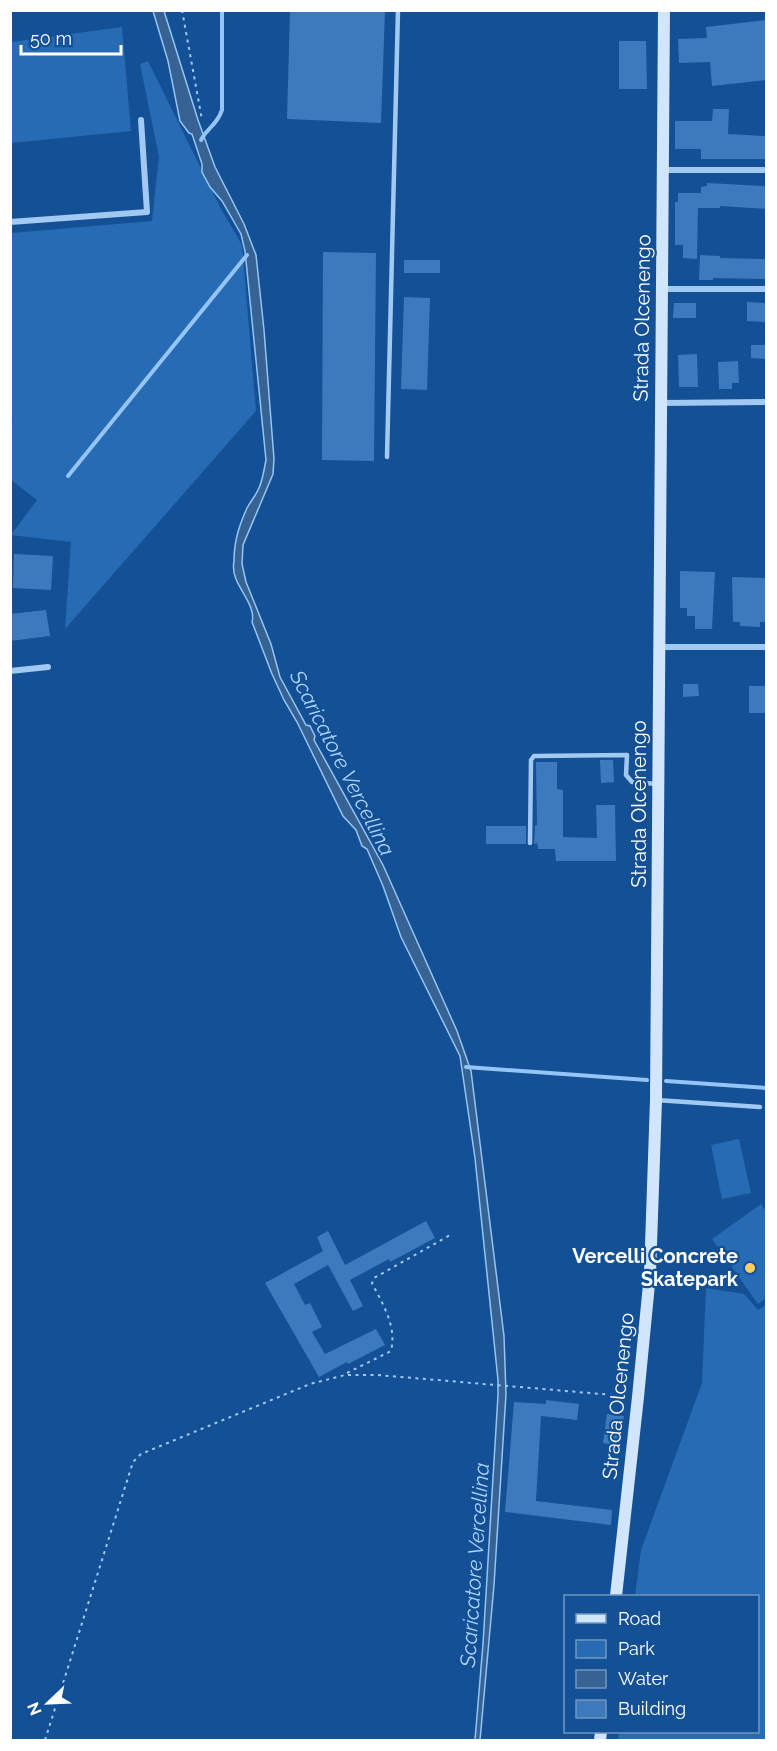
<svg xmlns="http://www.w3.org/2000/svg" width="777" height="1751" font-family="Raleway,sans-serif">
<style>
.green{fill:#266bb4}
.water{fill:#366394;stroke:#94c5f6;stroke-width:1.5}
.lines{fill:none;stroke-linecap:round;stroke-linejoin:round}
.stream{stroke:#94c5f6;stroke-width:4}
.building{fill:#3c7abd}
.path{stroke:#a2c9f2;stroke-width:2;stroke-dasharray:3 4.5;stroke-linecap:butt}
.lane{stroke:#a2c9f2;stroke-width:4.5}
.street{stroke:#a2c9f2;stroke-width:6}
.secondary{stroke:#d1e5fc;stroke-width:12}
.poi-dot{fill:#ffcc63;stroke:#135095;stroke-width:2}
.labels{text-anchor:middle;stroke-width:4.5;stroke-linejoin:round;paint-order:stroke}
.street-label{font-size:20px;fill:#fff;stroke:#135095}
.poi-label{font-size:20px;font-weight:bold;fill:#fff;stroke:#135095;text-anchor:end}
.water-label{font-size:21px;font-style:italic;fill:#aed3f9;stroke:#135095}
</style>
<rect width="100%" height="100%" fill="#135095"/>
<g class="green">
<path d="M122 27 131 131 11 143V42Z"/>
<path d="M148 61 220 207 242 245 256 411 65 629 71 542 11 535 37 500 11 480 10 423 13 420 10 417 11 233 152 221 159 157 140 64Z"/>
<path d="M739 1139 751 1193 722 1199 711 1145Z"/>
<path d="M761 1204 766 1212V1298L758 1304 712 1239Z"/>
<path d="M706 1288 744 1294 758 1310 766 1305V1740H618L619 1732H758V1596H635L641 1550 702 1383Z"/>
</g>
<path class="water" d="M153 11H164L198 120 215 167 244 224 256 255 264 330 274 459 273 474 243 545 242 564 246 582 271 644 280 677 306 725 310 726 315 736 314 740 383 865 457 1031 471 1071 504 1336 506 1394 494 1585 480 1740H475L483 1644 498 1395V1380L475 1158 460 1056 401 937 383 886 367 849 362 846 356 830 343 816 297 722 284 700 272 674 252 622C256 608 241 592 236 579 234 574 233 566 234 561 234 541 239 526 247 508 251 501 256 495 259 488 263 479 264 469 266 460L245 251 241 234 222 201 210 187 202 172V164L192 134 189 133 180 121 168 61Z"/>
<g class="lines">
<g class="stream">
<path d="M201 140C208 126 216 127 222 110V10"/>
<path d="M68 476 247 255"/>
<path d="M466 1067 647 1080"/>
<path d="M666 1081 766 1088"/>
</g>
</g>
<g class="building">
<path d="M290 10 385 11 381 123 287 119Z"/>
<path d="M766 20V80L712 86 710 62 679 63 678 39 707 38 706 27Z"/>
<path d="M619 41H646L647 89H619Z"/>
<path d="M713 109H729L728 134 766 136V159H701V149H675V121H712Z"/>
<path d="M707 183 766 186V209L720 206V208H698L697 259 683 258V245H675V202H678V193H701V187L707 186Z"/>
<path d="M323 252 376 253 374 461 322 460Z"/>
<path d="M700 255 720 256V258L766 259V279L713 278V280H699Z"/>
<rect x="404" y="260" width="36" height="13"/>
<path d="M404 297 430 298 427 390 401 389Z"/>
<path d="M747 302 766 303V322L747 321Z"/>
<path d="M674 303H696V318H673Z"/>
<path d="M751 345H765V359L751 358Z"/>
<path d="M697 354 698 387H679L678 355Z"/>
<path d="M738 361 739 383H732V389H719L718 362Z"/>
<path d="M14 554 53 556 51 590 13 588Z"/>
<path d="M680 571 715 572 712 629H695V616H687V608H680Z"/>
<path d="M732 577 766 578V622H760V627L740 626V622H733Z"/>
<path d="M46 610 50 636 10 641V614Z"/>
<path d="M683 684H698L699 696 683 697Z"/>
<rect x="749" y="686" width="17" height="27"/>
<path d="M600 760H613L614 782 601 783Z"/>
<path d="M536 762H557V789L563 790V837L597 838 596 805H615L616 861H556L555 849H538L537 843 534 844 535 825H537Z"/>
<rect x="486" y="826" width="40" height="18"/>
<path d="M426 1221 435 1238 390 1262 389 1259 350 1280 363 1306 353 1311 328 1265 294 1284 305 1305 310 1303 322 1327 312 1332 325 1354 376 1329 385 1345 348 1364 347 1362 319 1377 265 1283 323 1251 317 1237 328 1231 345 1265Z"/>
<path d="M546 1400 579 1404 577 1420 541 1416 536 1501 612 1510 611 1525 505 1512 514 1402 546 1404Z"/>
<path d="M607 1414 624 1416 619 1446 603 1443Z"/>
</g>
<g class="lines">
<g class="path">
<path d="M182 10 202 120"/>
<path d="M347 1373 391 1351C397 1326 383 1305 372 1283L374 1278 452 1234"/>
<path d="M45 1740 133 1462 141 1454 310 1384 345 1375H378L625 1396"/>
</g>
<g class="lane">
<path d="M387 457 398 10"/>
<path d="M530 843 531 760 534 756 627 755 626 775 632 782 658 784"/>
<path d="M656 1100 760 1107"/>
</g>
<g class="street">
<path d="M663 170H766"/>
<path d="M10 222 147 212 141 120"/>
<path d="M662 289H766"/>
<path d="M661 403 766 402"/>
<path d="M659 647H766"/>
<path d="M10 671 48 667"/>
</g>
<g class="secondary">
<path d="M616 1596 638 1397 650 1274 656 1100 664 10"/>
<path d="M600 1740 601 1732"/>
</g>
</g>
<circle class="poi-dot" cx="750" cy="1268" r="6"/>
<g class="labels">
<g class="street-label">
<text transform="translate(642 318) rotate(-89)" y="7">Strada Olcenengo</text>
<text transform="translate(639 804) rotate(-90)" y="7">Strada Olcenengo</text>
<text transform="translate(618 1396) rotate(-84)" y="7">Strada Olcenengo</text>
</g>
<g class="poi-label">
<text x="738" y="1263">Vercelli Concrete<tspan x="738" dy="23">Skatepark</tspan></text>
</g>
<g class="water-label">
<text transform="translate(342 763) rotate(63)" y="7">Scaricatore Vercellina</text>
<text transform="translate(475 1565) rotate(-86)" y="7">Scaricatore Vercellina</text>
</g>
</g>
<rect width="777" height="1751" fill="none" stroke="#ffffff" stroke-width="24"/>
<rect x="564" y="1595" width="195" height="138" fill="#135095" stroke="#7196bf" stroke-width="1.5"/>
<rect x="576" y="1614" width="30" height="9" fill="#d1e5fc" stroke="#7196bf" stroke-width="1.5"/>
<text x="618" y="1625" font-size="18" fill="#ffffff">Road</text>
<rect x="576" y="1640" width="30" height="18" fill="#266bb4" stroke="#7196bf" stroke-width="1.5"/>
<text x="618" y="1655" font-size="18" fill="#ffffff">Park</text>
<rect x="576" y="1670" width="30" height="18" fill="#366394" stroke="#7196bf" stroke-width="1.5"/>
<text x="618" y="1685" font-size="18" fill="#ffffff">Water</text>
<rect x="576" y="1700" width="30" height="18" fill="#3c7abd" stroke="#7196bf" stroke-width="1.5"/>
<text x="618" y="1715" font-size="18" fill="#ffffff">Building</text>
<g transform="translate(48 1703) rotate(247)" stroke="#135095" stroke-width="4.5" paint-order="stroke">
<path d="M0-4.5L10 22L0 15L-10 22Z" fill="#ffffff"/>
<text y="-9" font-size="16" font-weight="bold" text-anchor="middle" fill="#ffffff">N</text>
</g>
<path d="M21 45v9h100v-9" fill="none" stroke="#ffffff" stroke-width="3"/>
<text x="30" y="45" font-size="18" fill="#ffffff" stroke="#135095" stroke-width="4.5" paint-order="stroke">50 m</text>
</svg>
